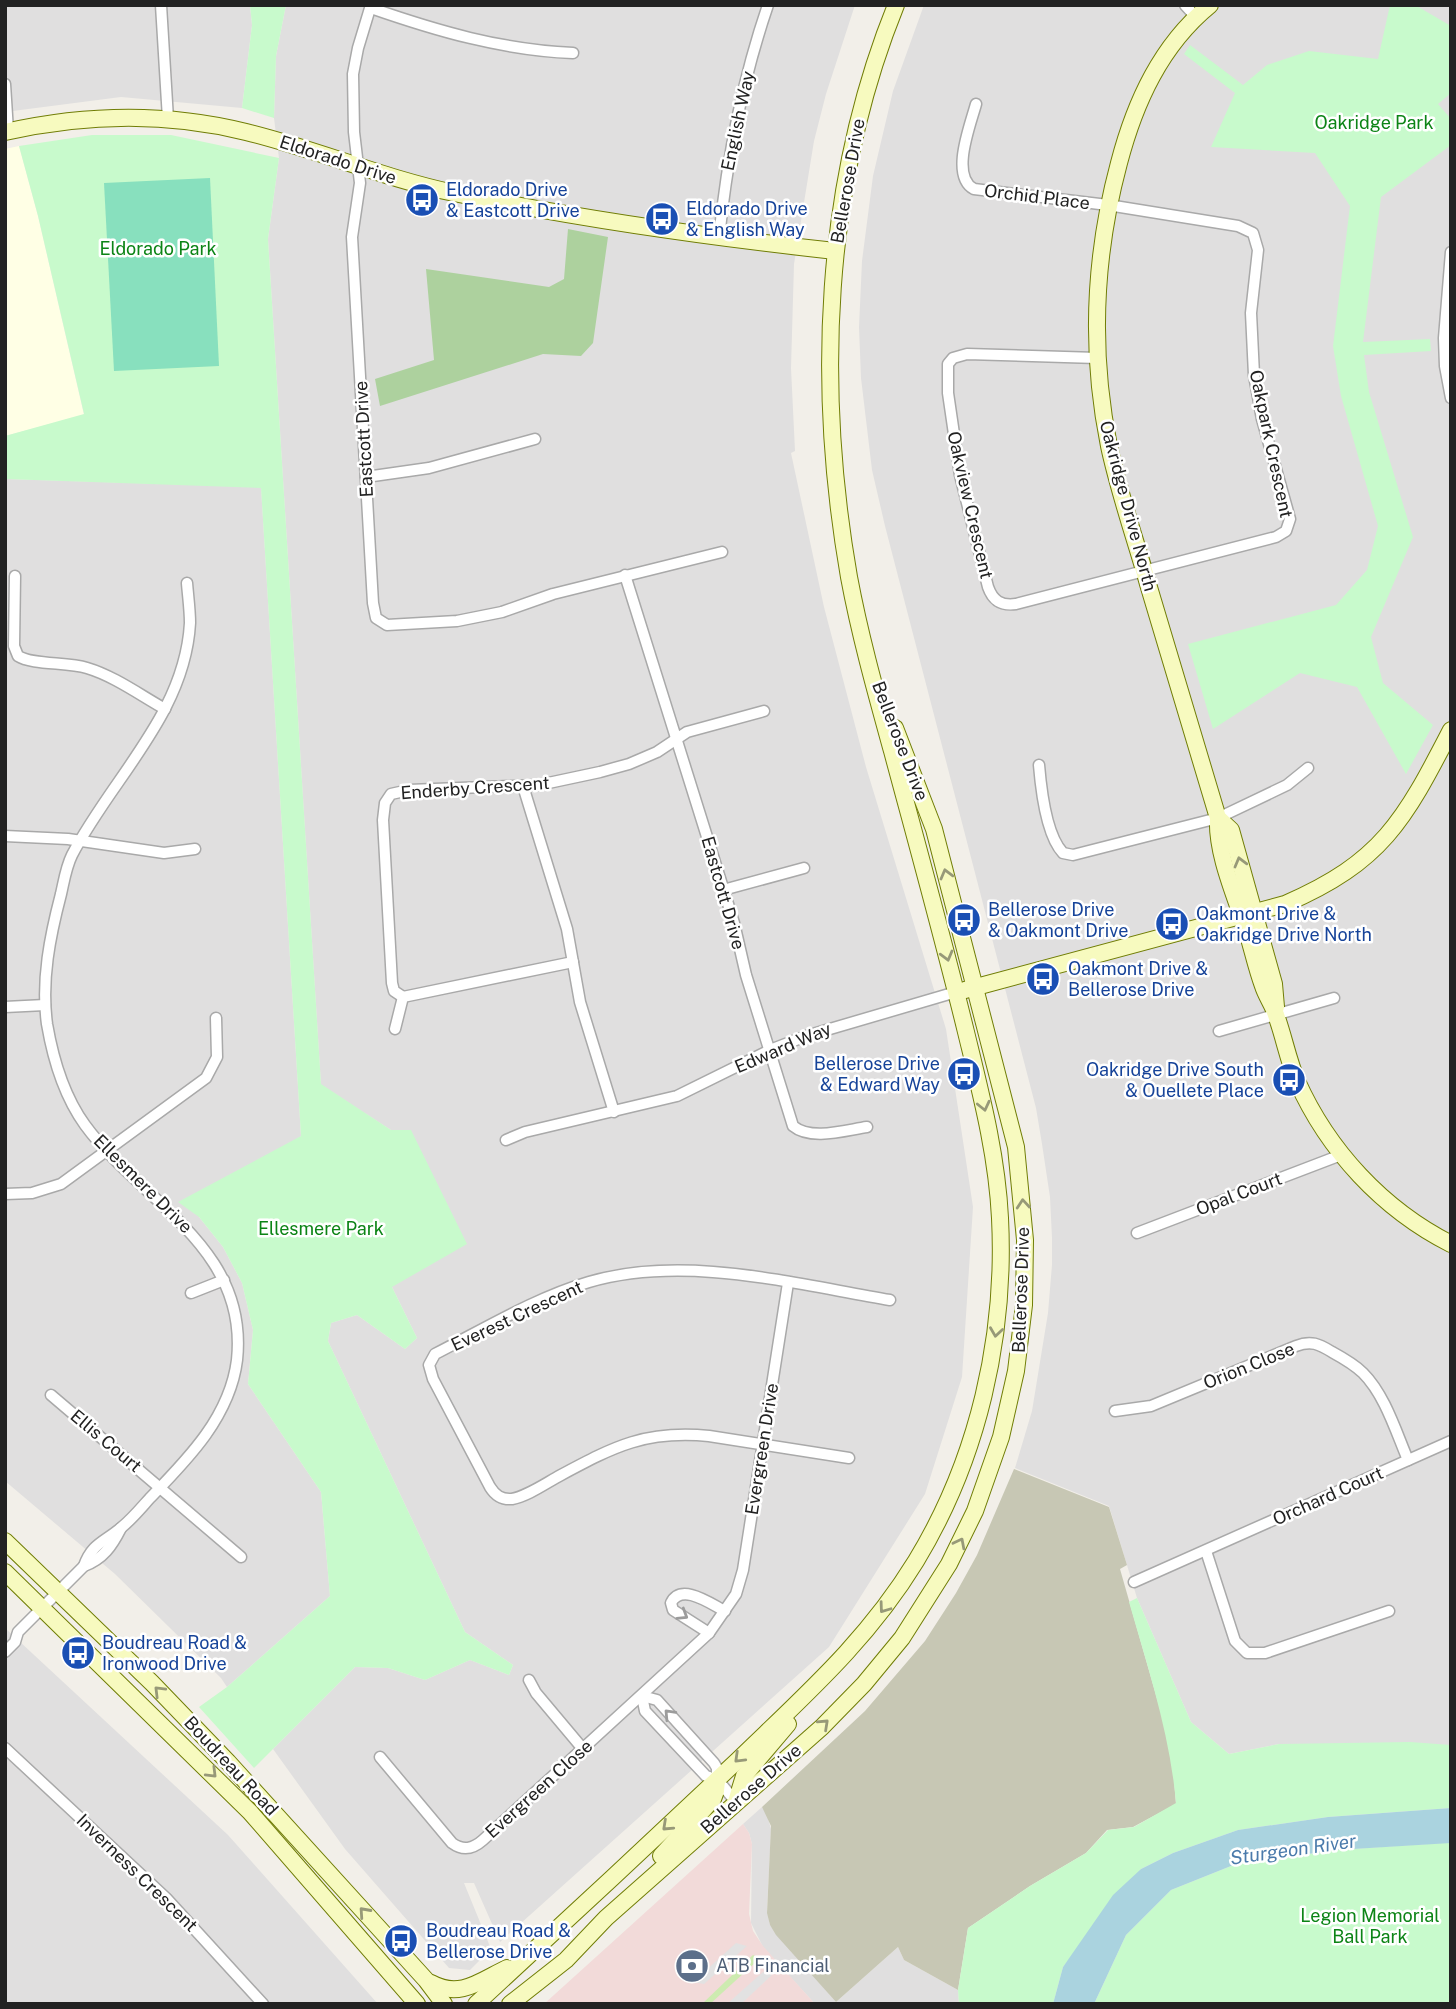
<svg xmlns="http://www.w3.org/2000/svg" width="1456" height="2009" font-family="'Public Sans',sans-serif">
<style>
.residential{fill:#e0dfdf}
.commercial{fill:#f2dad9}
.education{fill:#ffffe5}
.construction{fill:#c7c7b4}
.grass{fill:#cdebb0}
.forest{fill:#add19e}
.park{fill:#c8facc}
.pitch{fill:#88e0be}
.parking{fill:#e2e2e2}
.water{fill:#aad3df}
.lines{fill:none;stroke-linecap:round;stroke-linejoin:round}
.street-casing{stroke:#a9a9a9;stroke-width:13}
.secondary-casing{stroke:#707d05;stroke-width:18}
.street{stroke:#fff;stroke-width:10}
.secondary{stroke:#f7fabf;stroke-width:16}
.oneway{stroke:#979978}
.oneway2{stroke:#9c9c9c}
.labels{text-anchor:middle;stroke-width:5;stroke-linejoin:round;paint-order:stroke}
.street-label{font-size:18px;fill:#222;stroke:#fff}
.park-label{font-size:18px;fill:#0c8416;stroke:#fff}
.transit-label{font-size:18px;fill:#164399;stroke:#fff;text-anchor:start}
.service-label{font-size:18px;fill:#4e5e75;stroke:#fff;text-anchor:start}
.water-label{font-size:19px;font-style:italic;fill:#4a7aab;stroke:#fff}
</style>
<rect width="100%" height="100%" fill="#f2efe9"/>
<g class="residential">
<path d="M5 5H250L252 25 242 108 121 97 5 112Z"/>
<path d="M286 5H855L826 94 814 141 794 264 791 368 795 451 791 453 824 607 866 767 946 1029 973 1207 962 1377 925 1494 829 1647 500 1942 474 1883H464L491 1949 470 1970 449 1968 345 1849 273 1749 355 1667 388 1668 425 1680 470 1660 509 1675 513 1665 465 1632 328 1341 331 1323 357 1315 405 1349 417 1338 392 1287 391 1130 321 1085 268 239 279 158 274 118 276 56Z"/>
<path d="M924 5H1451V1745L1279 1744 1229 1754 1191 1722 1137 1598 1109 1506 1015 1468 1032 1411 1048 1313 1052 1265V1238L1050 1197 1042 1144 1036 1108 885 526 872 470 861 378 859 327 862 261 873 176 893 91Z"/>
<path d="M5 479 261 487 301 1136 199 1217 223 1247 242 1283 253 1330 248 1384 321 1492 330 1596 227 1687 221 1678 115 1574 5 1481Z"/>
<path d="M5 1628 228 1835 378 2004H5Z"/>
<path d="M762 1807 767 1815 771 1829 767 1910 770 1925 836 2002 898 1947 904 1960 958 1990 959 2004H815L763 1947 751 1923 752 1844 749 1833 743 1824Z"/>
</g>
<path class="commercial" d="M743 1824 749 1833 752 1844 749 1914 753 1931 763 1946 815 2004H544Z"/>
<path class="education" d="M19 146 38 216 84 415 5 436V149Z"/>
<path class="construction" d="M1014 1469 1109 1507 1127 1565 1120 1569 1162 1716 1173 1768 1176 1804 1133 1827 1107 1830 1086 1853 1030 1886 968 1928 958 1990 904 1960 898 1947 836 2002 776 1935 770 1925 767 1913 771 1826 762 1807 865 1711 925 1641 956 1593 977 1555Z"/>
<path class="grass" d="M753 1955 758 1958 757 1961 710 2004H702Z"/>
<path class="forest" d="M568 229 608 237 593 343 581 356 543 354 380 406 375 379 434 360 426 269 549 287 564 279Z"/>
<g class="park">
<path d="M250 5H286L276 56 274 118 242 108 252 25Z"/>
<path d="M1390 5H1415L1451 26V93L1438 104 1451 119V145L1381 197 1363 342 1430 339 1431 351 1364 355 1369 392 1413 537 1371 637 1383 683 1433 725 1406 774 1357 687 1300 673 1213 729 1188 644 1336 605 1367 570 1378 526 1341 396 1333 346 1350 206 1315 153 1211 147 1235 93 1184 54 1190 45 1243 85 1267 65 1309 51 1378 59Z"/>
<path d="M92 135H171L279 158 268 239 321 1084 391 1130H411L467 1244 392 1287 417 1338 405 1349 357 1315 331 1323 328 1341 465 1632 513 1665 509 1675 470 1660 425 1680 388 1668 355 1667 254 1768 199 1707 227 1687 330 1596 321 1492 248 1384 253 1330 242 1283 223 1247 199 1217 178 1202 301 1136 261 488 5 479V436L84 414 38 216 19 146Z"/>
<path d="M1137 1598 1191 1722 1229 1754 1279 1744 1410 1742 1451 1745V1808L1328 1817 1238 1830 1173 1853 1141 1869 1063 1967 1053 2004H959L958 1990 968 1928 1030 1886 1086 1853 1108 1830 1134 1827 1176 1803C1170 1734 1148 1668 1129 1602Z"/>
<path d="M1442 1843H1451V2004H1094L1126 1935 1171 1890 1236 1864 1337 1850Z"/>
</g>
<path class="pitch" d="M210 178 219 366 114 371 104 183Z"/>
<g class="parking">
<path d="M736 1943 747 1946 704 1984 693 1982Z"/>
<path d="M763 1972 772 1975 741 2004H727Z"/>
</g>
<path class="water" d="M1451 1808V1843L1337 1850 1236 1864 1171 1890 1126 1935 1094 2004H1053L1063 1967 1113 1895 1141 1869 1173 1853 1238 1830 1328 1817Z"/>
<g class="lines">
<g class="street-casing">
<g id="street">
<path d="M161 5 168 119"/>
<path d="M371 5 358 48 353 74 354 132 360 183 352 237 373 603 376 618 387 625 457 621 502 612 553 594 722 552"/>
<path d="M1185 5 1196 17"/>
<path d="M371 8C437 31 502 50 573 53"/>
<path d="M5 84 8 131"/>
<path d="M976 104C970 126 950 176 974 189L1108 205 1238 226 1253 233 1258 250 1251 313 1254 375 1262 419 1290 519 1286 531 1276 537 1016 604C1001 606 993 601 988 587L960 475 948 393V364L953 358 967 354 1097 358"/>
<path d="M719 238C727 159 742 81 768 5"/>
<path d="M1451 252 1444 338 1445 366 1451 398"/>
<path d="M366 477 429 468 535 439"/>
<path d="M625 575 734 923 746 975 793 1126C811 1141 846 1130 867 1127"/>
<path d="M15 576 14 646 18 656C32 665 67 662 87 668 114 676 140 695 165 709"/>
<path d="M1039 765C1041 789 1046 835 1063 853L1073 855 1218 818 1287 785 1308 768"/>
<path d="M523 786 567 929 580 1002 614 1112"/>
<path d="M5 836 68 839 164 853 195 849"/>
<path d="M723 890 804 868"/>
<path d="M403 997 394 991 392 983 383 820 385 803 391 794 409 790 539 785 600 772 629 764 657 752 687 732 764 711"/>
<path d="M5 1007 45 1005"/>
<path d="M395 1029 403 997 573 962"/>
<path d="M1219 1031 1334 998"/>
<path d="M506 1140 525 1132 677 1096 770 1050 806 1036 956 992"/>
<path d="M5 1194 32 1193 61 1184 206 1078 217 1057 216 1018"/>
<path d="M1137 1233 1341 1155"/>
<path d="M191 1293 224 1280"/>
<path d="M51 1395 241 1557"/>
<path d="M1115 1411 1151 1406 1296 1346C1311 1340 1319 1344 1332 1352 1343 1358 1354 1364 1363 1373 1385 1395 1396 1432 1408 1460"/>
<path d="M849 1458 709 1436C646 1430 615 1446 561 1475 546 1483 528 1496 512 1499 501 1500 495 1495 490 1487L433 1379 429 1365 435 1354C484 1329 537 1297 589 1282 685 1254 794 1284 890 1300"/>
<path d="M1206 1551 1235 1641 1247 1653H1265L1389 1611"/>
<path d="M84 1566C92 1543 105 1542 122 1527 132 1519 141 1508 150 1498 187 1460 230 1417 237 1360 249 1247 142 1203 85 1125 64 1096 53 1059 47 1024 41 980 50 936 61 894 64 881 66 867 72 855 112 778 185 714 190 623 190 610 188 596 187 583"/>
<path d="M1134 1582 1451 1441"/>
<path d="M709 1633 673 1610 671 1603C681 1582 711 1604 725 1611"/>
<path d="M5 1652 15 1642 18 1632 84 1566C103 1559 112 1546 121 1528"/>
<path d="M529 1680 536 1693 583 1749"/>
<path d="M642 1696 645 1711 706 1776 717 1779 736 1802"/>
<path d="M642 1696 657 1700 714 1763 717 1768V1779"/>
<path d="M5 1748 166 1898 263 2004"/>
<path d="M380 1757 452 1843C463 1851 473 1849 483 1840L709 1633 736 1594 743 1570 788 1283"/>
</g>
</g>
<g class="secondary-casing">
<g id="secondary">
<path d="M1210 5C1161 45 1135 102 1119 163 1094 256 1090 352 1109 446 1119 493 1135 538 1148 584 1171 662 1194 740 1218 818 1216 855 1237 900 1248 935 1253 952 1257 970 1263 986 1266 996 1273 1005 1276 1015 1284 1037 1288 1060 1297 1081 1328 1150 1382 1209 1451 1244"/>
<path d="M5 132C85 114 166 112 246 132 316 149 383 178 454 193 580 219 707 237 835 251"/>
<path d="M1218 818 1231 830 1274 984 1276 1007"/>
<path d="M965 990 1285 904C1382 862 1404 821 1451 730"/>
<path d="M5 1541 152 1683 228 1762 426 1980 444 2004"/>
<path d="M5 1572 250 1812 417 2004"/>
<path d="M736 1802 744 1776 788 1724"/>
<path d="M661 1856 713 1799 716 1791 717 1780"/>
<path d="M431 1983C460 1999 480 1981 507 1968"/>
<path d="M476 2004C564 1923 651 1842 738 1760 805 1695 867 1641 916 1561 978 1459 1006 1337 1000 1218 997 1155 981 1094 966 1032 943 938 917 844 892 751 876 693 860 636 849 577 816 388 823 185 896 5"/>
<path d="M510 2004 566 1960 606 1918 822 1727 864 1684 902 1638 949 1564 975 1511 1001 1437 1016 1371 1024 1305 1025 1240 1016 1147 934 829 895 728"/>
</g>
</g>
<use href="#street" class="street"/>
<use href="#secondary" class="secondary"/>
</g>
<defs><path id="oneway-chevron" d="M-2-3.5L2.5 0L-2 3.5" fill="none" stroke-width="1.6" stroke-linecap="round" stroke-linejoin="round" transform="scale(1.75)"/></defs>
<g class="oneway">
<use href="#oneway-chevron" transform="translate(1240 862) rotate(-105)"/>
<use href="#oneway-chevron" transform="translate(946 874) rotate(-105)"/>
<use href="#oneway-chevron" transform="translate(947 956) rotate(75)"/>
<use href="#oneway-chevron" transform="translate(984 1106) rotate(77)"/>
<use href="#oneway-chevron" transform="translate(1023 1204) rotate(-95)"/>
<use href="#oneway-chevron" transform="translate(996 1332) rotate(98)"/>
<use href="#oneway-chevron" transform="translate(960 1543) rotate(-63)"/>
<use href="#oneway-chevron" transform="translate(884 1608) rotate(126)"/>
<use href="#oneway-chevron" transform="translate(159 1691) rotate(-135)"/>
<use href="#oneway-chevron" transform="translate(824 1724) rotate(-43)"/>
<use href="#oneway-chevron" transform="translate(739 1758) rotate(136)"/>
<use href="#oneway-chevron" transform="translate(212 1773) rotate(45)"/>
<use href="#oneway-chevron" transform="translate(667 1826) rotate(137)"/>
<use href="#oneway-chevron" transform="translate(364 1912) rotate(-132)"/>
</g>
<g class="oneway2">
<use href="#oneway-chevron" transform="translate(683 1615) rotate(32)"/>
<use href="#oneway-chevron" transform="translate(669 1714) rotate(-133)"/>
</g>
<defs>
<g id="bus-disc" transform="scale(1.75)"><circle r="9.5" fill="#1a4fb4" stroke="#fff"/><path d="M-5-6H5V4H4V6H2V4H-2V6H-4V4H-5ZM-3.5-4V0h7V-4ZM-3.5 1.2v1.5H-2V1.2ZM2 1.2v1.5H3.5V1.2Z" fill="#fff"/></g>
<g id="bank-disc" transform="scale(1.75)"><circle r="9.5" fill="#5c6f8a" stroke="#fff"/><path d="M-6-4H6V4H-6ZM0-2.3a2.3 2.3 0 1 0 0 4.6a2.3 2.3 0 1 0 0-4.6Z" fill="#fff"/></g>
</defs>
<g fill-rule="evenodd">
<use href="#bus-disc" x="422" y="200"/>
<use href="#bus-disc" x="662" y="219"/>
<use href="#bus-disc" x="964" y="920"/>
<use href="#bus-disc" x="1172" y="924"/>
<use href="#bus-disc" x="1043" y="979"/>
<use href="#bus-disc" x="964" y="1074"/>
<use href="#bus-disc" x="1289" y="1080"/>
<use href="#bus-disc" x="78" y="1653"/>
<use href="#bus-disc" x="401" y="1941"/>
<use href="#bank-disc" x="692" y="1966"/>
</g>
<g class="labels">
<g class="street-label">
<text transform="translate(738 121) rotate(-78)" y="6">English Way</text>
<text transform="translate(338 160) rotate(18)" y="6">Eldorado Drive</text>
<text transform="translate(848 181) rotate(-80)" y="6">Bellerose Drive</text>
<text transform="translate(1037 197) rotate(7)" y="6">Orchid Place</text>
<text transform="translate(364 439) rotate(-93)" y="6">Eastcott Drive</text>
<text transform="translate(1271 444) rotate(78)" y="6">Oakpark Crescent</text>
<text transform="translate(970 505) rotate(77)" y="6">Oakview Crescent</text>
<text transform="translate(1128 506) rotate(75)" y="6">Oakridge Drive North</text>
<text transform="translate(900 741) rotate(69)" y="6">Bellerose Drive</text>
<text transform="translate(475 788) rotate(-4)" y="6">Enderby Crescent</text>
<text transform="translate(723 893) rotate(74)" y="6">Eastcott Drive</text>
<text transform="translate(783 1048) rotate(-23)" y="6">Edward Way</text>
<text transform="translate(143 1184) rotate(45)" y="6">Ellesmere Drive</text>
<text transform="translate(1239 1194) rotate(-21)" y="6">Opal Court</text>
<text transform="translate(1021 1290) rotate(-88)" y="6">Bellerose Drive</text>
<text transform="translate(517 1316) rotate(-25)" y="6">Everest Crescent</text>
<text transform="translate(1249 1366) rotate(-22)" y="6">Orion Close</text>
<text transform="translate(106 1441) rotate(40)" y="6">Ellis Court</text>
<text transform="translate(762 1449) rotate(-81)" y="6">Evergreen Drive</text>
<text transform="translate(1328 1496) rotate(-24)" y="6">Orchard Court</text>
<text transform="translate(231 1766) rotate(47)" y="6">Boudreau Road</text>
<text transform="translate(539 1789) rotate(-42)" y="6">Evergreen Close</text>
<text transform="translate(751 1789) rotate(-41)" y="6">Bellerose Drive</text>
<text transform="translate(137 1873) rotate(44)" y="6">Inverness Crescent</text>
</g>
<g class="park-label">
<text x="1374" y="129">Oakridge Park</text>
<text x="158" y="255">Eldorado Park</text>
<text x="321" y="1235">Ellesmere Park</text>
<text x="1370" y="1922">Legion Memorial<tspan x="1370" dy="21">Ball Park</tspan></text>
</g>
<g class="transit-label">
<text x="446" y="196">Eldorado Drive<tspan x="446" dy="21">&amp; Eastcott Drive</tspan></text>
<text x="686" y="215">Eldorado Drive<tspan x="686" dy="21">&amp; English Way</tspan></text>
<text x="988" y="916">Bellerose Drive<tspan x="988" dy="21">&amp; Oakmont Drive</tspan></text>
<text x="1196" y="920">Oakmont Drive &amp;<tspan x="1196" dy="21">Oakridge Drive North</tspan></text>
<text x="1068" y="975">Oakmont Drive &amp;<tspan x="1068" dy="21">Bellerose Drive</tspan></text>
<text x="940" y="1070" text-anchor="end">Bellerose Drive<tspan x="940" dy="21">&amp; Edward Way</tspan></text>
<text x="1264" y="1076" text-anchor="end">Oakridge Drive South<tspan x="1264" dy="21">&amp; Ouellete Place</tspan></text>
<text x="102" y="1649">Boudreau Road &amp;<tspan x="102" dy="21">Ironwood Drive</tspan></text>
<text x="426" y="1937">Boudreau Road &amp;<tspan x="426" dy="21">Bellerose Drive</tspan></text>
</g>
<g class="service-label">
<text x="716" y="1972">ATB Financial</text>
</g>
<g class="water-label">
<text transform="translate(1293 1849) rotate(-8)" y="7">Sturgeon River</text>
</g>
</g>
<rect width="1456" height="2009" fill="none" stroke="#222222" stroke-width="14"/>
</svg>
